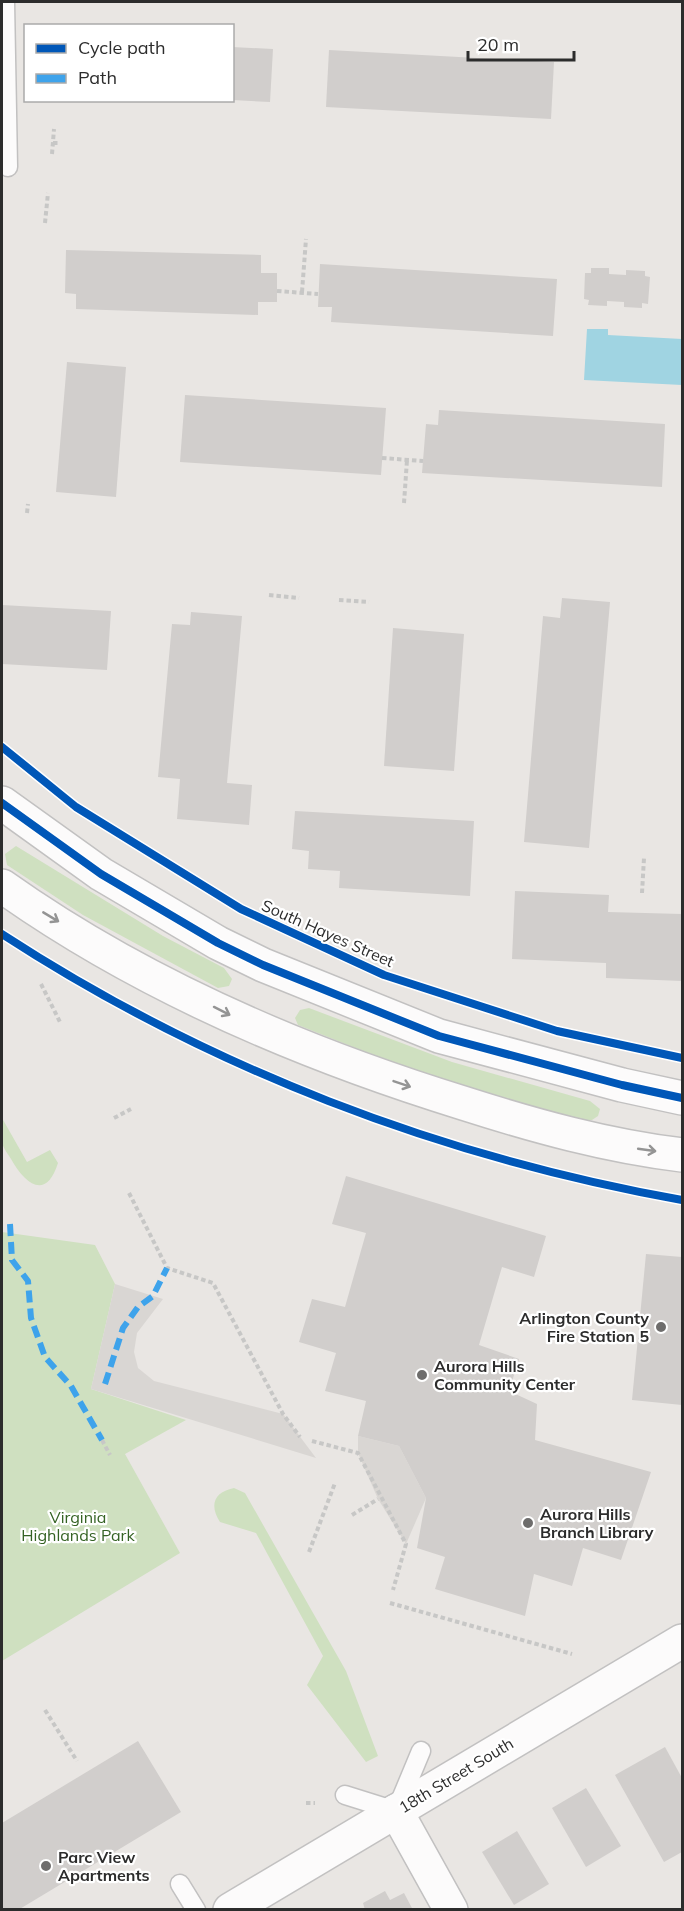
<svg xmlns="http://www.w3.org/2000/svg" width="684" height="1911" font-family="Mulish,sans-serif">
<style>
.green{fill:#cfe0c0}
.plaza{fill:#d9d6d3}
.water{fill:#a0d4e2}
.building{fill:#d1cecc}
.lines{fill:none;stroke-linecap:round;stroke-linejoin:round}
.service-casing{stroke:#c2c1c1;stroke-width:21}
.minor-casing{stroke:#c2c1c1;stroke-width:36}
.tertiary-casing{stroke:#c2c1c1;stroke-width:36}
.path{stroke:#c7c7c6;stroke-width:4;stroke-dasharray:4.5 3;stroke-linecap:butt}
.service{stroke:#fcfbfb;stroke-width:18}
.minor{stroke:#fcfbfb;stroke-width:33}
.tertiary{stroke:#fcfbfb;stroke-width:33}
.quiet{stroke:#3ea3eb;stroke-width:6;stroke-dasharray:12 6;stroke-linecap:butt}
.cycleway-casing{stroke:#fff;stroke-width:11}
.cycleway{stroke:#0057b8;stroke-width:8}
.oneway{stroke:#949494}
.poi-dot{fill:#6e6d6c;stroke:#fff;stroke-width:2}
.labels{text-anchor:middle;stroke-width:4.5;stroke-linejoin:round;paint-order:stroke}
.street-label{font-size:16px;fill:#2c2c2c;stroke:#fff}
.poi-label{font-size:16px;font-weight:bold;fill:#2c2c2c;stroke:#fff;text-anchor:start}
.park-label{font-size:16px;fill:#346223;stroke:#fff}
</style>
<rect width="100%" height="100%" fill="#e9e6e3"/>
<g class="green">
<path d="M16 846 163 936 224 968 232 979 229 986 218 988 83 915 7 865 5 854Z"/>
<path d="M309 1008 452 1062 590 1101 600 1109 598 1116 592 1120H581L468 1089 383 1059 298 1025 295 1018 300 1010Z"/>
<path d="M2 1118 27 1162 50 1150 58 1163C46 1201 25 1184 11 1159 8 1154 3 1148 2 1142 0 1135 1 1125 2 1118Z"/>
<path d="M2 1232 95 1245 115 1284 91 1389 186 1420 125 1454 180 1553 2 1661Z"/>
<path d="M234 1488 245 1493 346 1671 378 1756 366 1762 307 1685 323 1656 256 1533 220 1522C209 1505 214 1492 234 1488Z"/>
</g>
<g class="plaza">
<path d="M115 1284 163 1299 137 1333 134 1352 138 1368 154 1381 283 1414 316 1458 91 1389Z"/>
<path d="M358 1436 399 1446 426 1498 406 1544 378 1499 358 1453Z"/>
</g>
<path class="water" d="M587 329H608V335L682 339V385L584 380Z"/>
<g class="building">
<path d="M232 47 273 49 270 102 232 100Z"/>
<path d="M329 50 554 62 551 119 326 107Z"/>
<path d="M66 250 261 255V273H277V302H258V315L76 309V294L65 293Z"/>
<path d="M320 264 557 279 553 336 331 322 332 307H318Z"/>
<path d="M591 268H609V274L626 275V270L645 271V276L650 277 648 304 642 303V308L624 307V302L607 301V306L588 305 589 300 584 299 585 273H591Z"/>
<path d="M67 362 126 367 116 497 56 492Z"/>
<path d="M185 395 386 408 381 475 180 462Z"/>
<path d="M439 410 665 424 662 487 422 473 426 424 438 425Z"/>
<path d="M562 598 610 602 589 848 524 842 543 616 560 618Z"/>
<path d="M2 605 111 611 107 670 2 664Z"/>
<path d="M191 612 242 616 227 783 252 785 249 825 177 819 180 779 158 777 172 624 190 625Z"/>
<path d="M393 628 464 634 454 771 384 766Z"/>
<path d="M295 811 474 821 470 896 339 888 340 871 308 869 309 851 292 849Z"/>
<path d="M515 891 609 895 608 912 682 914V981L606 978V963L512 959Z"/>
<path d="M346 1176 546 1236 534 1277 502 1267 479 1345 519 1359 509 1391 537 1404 535 1440 651 1472 621 1560 583 1548 572 1586 534 1574 525 1616 435 1589 445 1557 417 1548 426 1498 399 1446 358 1436 366 1401 325 1391 336 1353 299 1342 312 1299 345 1307 366 1233 332 1224Z"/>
<path d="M646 1254 682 1257V1405L632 1400Z"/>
<path d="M138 1741 181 1812 18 1910H2V1823Z"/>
<path d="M665 1747 682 1778V1852L664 1862 615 1775Z"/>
<path d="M586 1788 621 1846 586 1867 552 1808Z"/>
<path d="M517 1831 549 1884 514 1905 482 1852Z"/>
<path d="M385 1891 390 1900 404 1893 413 1910H365L363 1903Z"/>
</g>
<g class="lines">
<g class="service-casing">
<g id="service">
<path d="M5 2 8 167"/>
<path d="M345 1795 396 1811 421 1751"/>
<path d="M180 1884 196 1910"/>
</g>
</g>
<g class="minor-casing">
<g id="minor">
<path d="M396 1811 451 1910"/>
<path d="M230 1910 682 1641"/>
</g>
</g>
<g class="tertiary-casing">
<g id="tertiary">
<path d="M2 803 101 874 218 943 263 965 439 1036 622 1085 682 1098"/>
<path d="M2 886C140 984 301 1053 463 1103 535 1126 607 1146 682 1155"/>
</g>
</g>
<g class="path">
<path d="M53 143H59"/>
<path d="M52 154 54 129"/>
<path d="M45 223 48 193"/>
<path d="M277 291 318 294"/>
<path d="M302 292 306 239"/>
<path d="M382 458 423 461"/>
<path d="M404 503 407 460"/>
<path d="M27 513 28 504"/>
<path d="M269 595 299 598"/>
<path d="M339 600 369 602"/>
<path d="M642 893 644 858"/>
<path d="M41 984 60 1022"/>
<path d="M114 1118 131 1109"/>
<path d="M129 1193 167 1268 213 1283 283 1414 300 1437"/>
<path d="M102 1440 110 1455"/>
<path d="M312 1441 358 1453 406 1544 393 1590"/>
<path d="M352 1515 378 1499"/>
<path d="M309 1552 335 1483"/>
<path d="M390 1603 572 1654"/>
<path d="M45 1710 77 1761"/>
<path d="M306 1803H315"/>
</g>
<use href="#service" class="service"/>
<use href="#minor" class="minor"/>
<use href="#tertiary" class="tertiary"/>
<g class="quiet">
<path d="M10 1224 12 1260 28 1281 31 1318 45 1357 71 1386 102 1440"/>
<path d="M105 1384 123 1328 138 1307 153 1296 167 1268"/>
</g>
<g class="cycleway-casing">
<g id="cycleway">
<path d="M2 747 76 807 241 909 384 975 557 1031 682 1058"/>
<path d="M2 803 101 874 218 943 263 965 439 1036 622 1085 682 1098"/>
<path d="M2 934C208 1068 440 1157 682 1200"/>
</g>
</g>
<use href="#cycleway" class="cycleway"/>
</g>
<defs><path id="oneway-shaft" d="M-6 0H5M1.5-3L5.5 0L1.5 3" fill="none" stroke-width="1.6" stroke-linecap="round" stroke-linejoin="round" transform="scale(1.5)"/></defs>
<g class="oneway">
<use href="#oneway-shaft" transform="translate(51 917) rotate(31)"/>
<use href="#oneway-shaft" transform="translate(222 1011) rotate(27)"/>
<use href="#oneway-shaft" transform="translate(402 1084) rotate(19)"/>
<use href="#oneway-shaft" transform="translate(647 1150) rotate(8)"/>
</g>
<g class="poi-dot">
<circle cx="661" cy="1327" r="6"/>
<circle cx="422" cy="1375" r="6"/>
<circle cx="528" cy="1523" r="6"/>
<circle cx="46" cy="1866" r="6"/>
</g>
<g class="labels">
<g class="street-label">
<text transform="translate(328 933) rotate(24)" y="6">South Hayes Street</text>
<text transform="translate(456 1775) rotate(-31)" y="6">18th Street South</text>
</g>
<g class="poi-label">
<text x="649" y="1324" text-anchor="end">Arlington County<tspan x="649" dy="18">Fire Station 5</tspan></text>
<text x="434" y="1372">Aurora Hills<tspan x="434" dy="18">Community Center</tspan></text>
<text x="540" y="1520">Aurora Hills<tspan x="540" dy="18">Branch Library</tspan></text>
<text x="58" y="1863">Parc View<tspan x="58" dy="18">Apartments</tspan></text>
</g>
<g class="park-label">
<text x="78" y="1523">Virginia<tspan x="78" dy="18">Highlands Park</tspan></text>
</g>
</g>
<rect width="684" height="1911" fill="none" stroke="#2c2c2c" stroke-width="6"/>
<rect x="24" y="24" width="210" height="78" fill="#ffffff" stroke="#ababab" stroke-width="1.5"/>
<rect x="36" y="44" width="30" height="9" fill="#0057b8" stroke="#ababab" stroke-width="1.5"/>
<text x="78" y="54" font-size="18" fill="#2c2c2c">Cycle path</text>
<rect x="36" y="74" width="30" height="9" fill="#3ea3eb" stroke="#ababab" stroke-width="1.5"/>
<text x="78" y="84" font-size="18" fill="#2c2c2c">Path</text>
<path d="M468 51v9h106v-9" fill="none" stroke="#2c2c2c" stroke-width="3"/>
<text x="477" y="51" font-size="18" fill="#2c2c2c" stroke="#ffffff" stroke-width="4.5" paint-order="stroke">20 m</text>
</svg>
